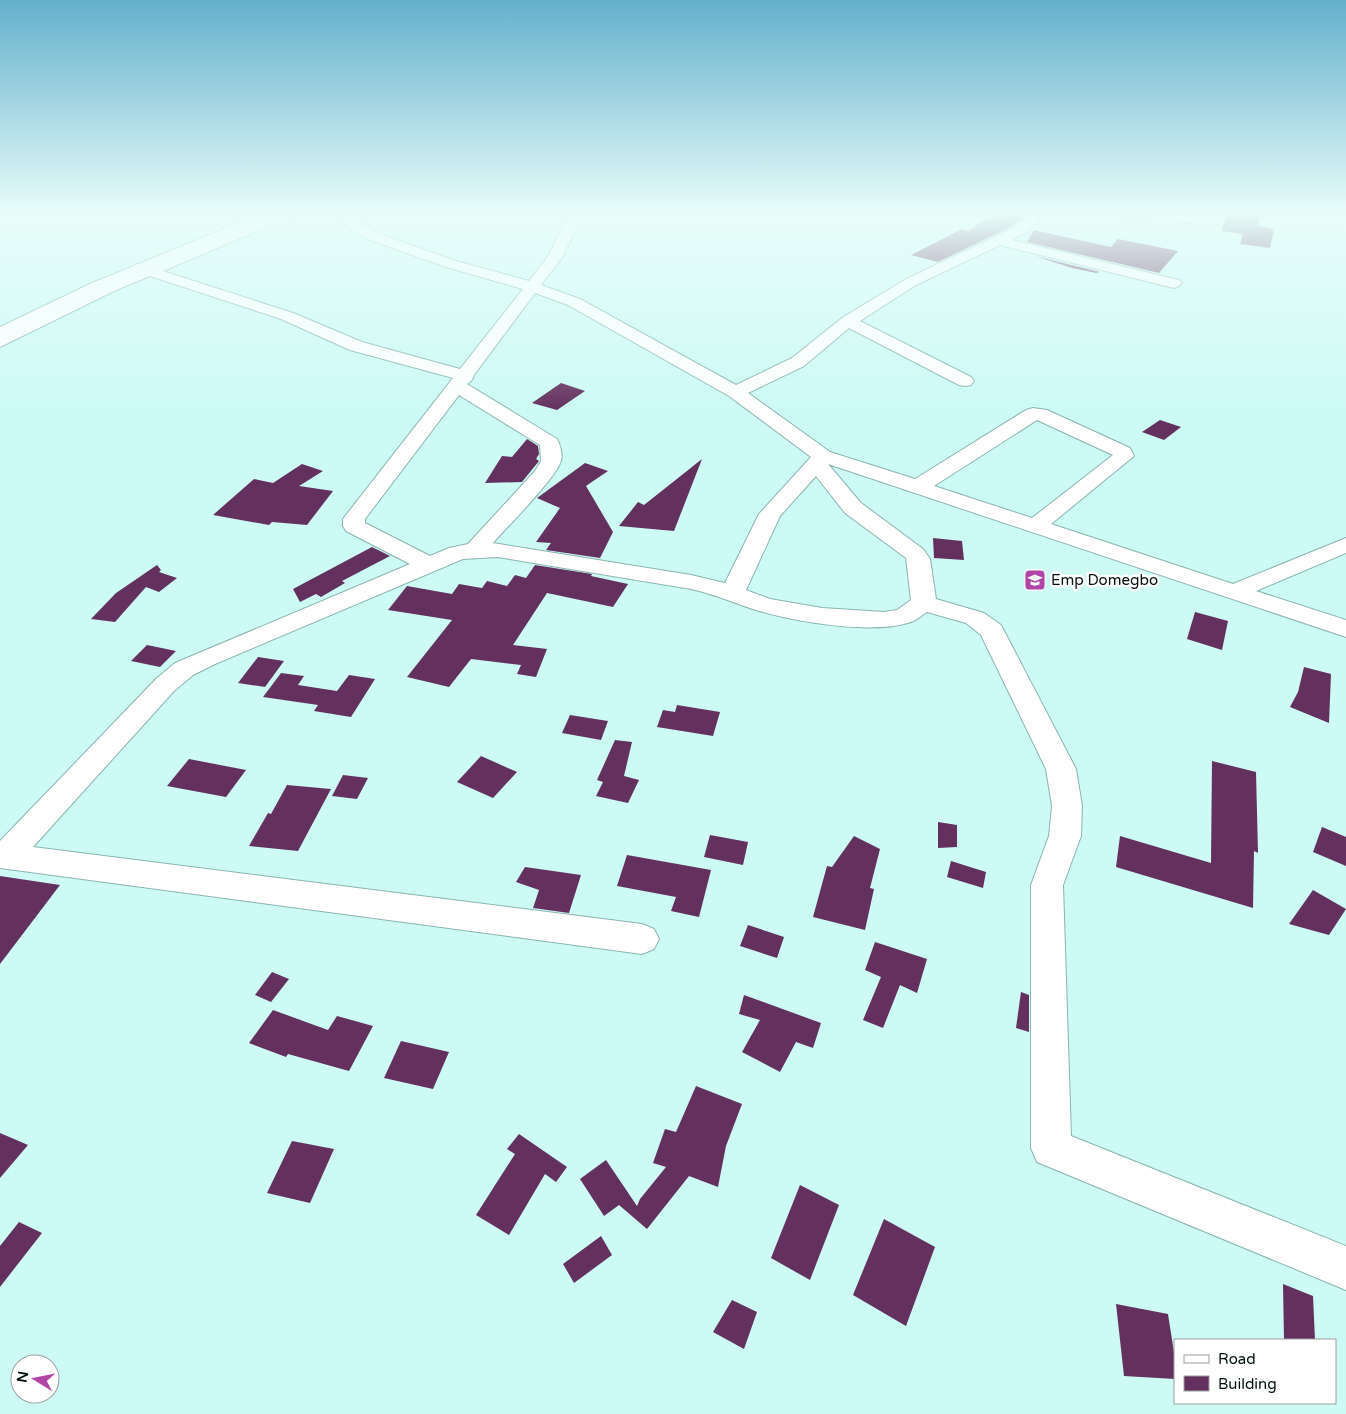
<svg xmlns="http://www.w3.org/2000/svg" width="1346" height="1414" font-family="'Varela Round',sans-serif">
<style>
.building{fill:#64305e}
.lines{fill:none;stroke-linecap:round;stroke-linejoin:round}
.minor-casing{stroke:#89b4af;stroke-width:2}
.highway-casing{stroke:#89b4af;stroke-width:2}
.minor{fill:#fff;fill-rule:evenodd}
.highway{fill:#fff;fill-rule:evenodd}
.labels{text-anchor:middle;stroke-width:5;stroke-linejoin:round;paint-order:stroke}
.poi-label{font-size:15px;fill:#010e0d;stroke:#fff;text-anchor:start}
</style>
<rect width="100%" height="100%" fill="#cdfaf5"/>
<g class="building">
<path d="M1003 212H1024L1022 219 1009 228 938 262 911 255 962 229 969 231 986 218 990 219Z"/>
<path d="M1227 212 1259 217 1258 226 1274 229 1270 248 1240 244 1243 234 1222 231Z"/>
<path d="M1034 230 1111 247 1118 239 1178 251 1159 273 1027 242Z"/>
<path d="M1035 256 1100 272 1096 273 1072 268Z"/>
<path d="M561 383 585 391 557 410 532 403Z"/>
<path d="M1160 420 1181 427 1164 440 1142 432Z"/>
<path d="M527 439 538 446 539 454 536 459 539 461 522 482 485 483 502 456 512 457Z"/>
<path d="M702 459 674 531 619 526 638 502 644 505Z"/>
<path d="M585 463 608 471 586 486 613 532 600 558 546 550 551 543 536 542 560 508 537 498Z"/>
<path d="M302 464 323 471 299 486 333 491 307 525 272 522 269 525 213 515 254 479 273 483Z"/>
<path d="M933 538 962 541 964 560 934 558Z"/>
<path d="M372 547 390 556 342 581 345 583 321 597 316 594 300 602 293 589Z"/>
<path d="M157 565 161 570 159 572 177 578 159 592 146 587 115 622 91 619 116 593Z"/>
<path d="M535 565 592 574 591 576 628 584 613 607 547 593 513 645 547 649 536 677 517 674 521 665 471 659 449 687 407 677 452 620 388 610 407 586 452 594 459 584 482 588 487 581 507 586 515 575 526 578Z"/>
<path d="M1195 612 1228 621 1222 650 1187 639Z"/>
<path d="M147 645 176 651 160 667 131 661Z"/>
<path d="M258 657 284 661 265 687 238 683Z"/>
<path d="M1304 667 1331 674 1329 723 1290 707 1298 692Z"/>
<path d="M281 673 304 676 298 685 337 691 349 675 375 679 351 717 314 711 318 705 263 697Z"/>
<path d="M677 705 720 712 713 736 657 727 663 710 675 712Z"/>
<path d="M570 715 608 721 601 740 562 733Z"/>
<path d="M615 740 632 742 624 776 639 780 628 803 596 796 603 782 597 780Z"/>
<path d="M481 756 517 772 493 798 457 782Z"/>
<path d="M189 759 246 770 226 797 167 786Z"/>
<path d="M1212 761 1256 772 1258 853 1254 851 1253 908 1116 867 1120 836 1211 863Z"/>
<path d="M343 775 368 778 357 799 332 796Z"/>
<path d="M287 785 331 789 298 851 249 846 268 813 271 814Z"/>
<path d="M938 822 957 825V847L938 848Z"/>
<path d="M1322 827 1346 837V866L1313 852Z"/>
<path d="M710 835 748 842 743 865 704 857Z"/>
<path d="M854 836 880 849 870 888 874 889 865 930 813 917 827 866 832 867Z"/>
<path d="M627 855 711 870 699 917 671 911 676 897 617 886Z"/>
<path d="M951 861 986 872 983 888 947 877Z"/>
<path d="M525 867 581 875 569 913 533 908 539 890 516 882Z"/>
<path d="M0 876 60 885 0 964Z"/>
<path d="M1313 890 1346 909 1329 935 1289 924Z"/>
<path d="M748 925 784 937 777 958 740 946Z"/>
<path d="M875 942 927 959 917 993 900 985 883 1028 863 1020 881 977 865 970Z"/>
<path d="M272 972 289 979 271 1002 255 995Z"/>
<path d="M1021 992 1029 995V1032L1016 1028Z"/>
<path d="M744 995 821 1023 813 1048 796 1042 780 1072 742 1052 760 1020 739 1014Z"/>
<path d="M273 1010 328 1030 337 1016 373 1026 349 1071 288 1054 286 1057 249 1043Z"/>
<path d="M401 1041 449 1052 433 1089 384 1078Z"/>
<path d="M696 1086 742 1104 726 1146 718 1187 689 1176 647 1229 619 1205 604 1216 580 1179 606 1160 637 1206 640 1199 666 1167 653 1163 665 1129 676 1132Z"/>
<path d="M0 1133 28 1145 0 1178Z"/>
<path d="M519 1134 567 1167 556 1182 545 1174 509 1235 476 1215 515 1154 507 1149Z"/>
<path d="M292 1141 334 1149 310 1203 267 1193Z"/>
<path d="M800 1185 839 1205 810 1280 771 1258Z"/>
<path d="M884 1219 935 1247 906 1326 853 1295Z"/>
<path d="M19 1222 42 1233 0 1287V1246Z"/>
<path d="M601 1236 612 1255 574 1283 563 1264Z"/>
<path d="M1283 1284 1313 1296 1315 1340H1284Z"/>
<path d="M732 1300 757 1312 744 1349 713 1332Z"/>
<path d="M1116 1304 1168 1314 1175 1359V1379L1124 1376Z"/>
</g>
<g class="lines">
<g class="minor-casing">
<g id="minor">
<path d="M278 212H296L295 215 163 271 293 313 362 342 460 369 523 289 446 267 370 240 350 229 337 212H350L360 223 380 234 456 261 529 281 549 255 562 228 573 212H586L576 228 563 256 541 285 580 299 736 385 792 358 842 318 906 279 1010 230 1024 220 1026 212H1040C1038 227 1024 234 1012 240L1179 280 1182 283 1179 286 1174 288 1000 245 916 285 860 321 971 377 974 381 971 385 965 386 959 385 849 328 804 366 748 393 830 452 915 479 1026 410 1033 408 1047 410 1130 448 1134 456 1051 524 1233 584 1346 538V553L1256 591 1346 620V637L828 464 861 503 923 549 930 559 936 599 984 613 1001 625 1076 769 1082 806 1081 836 1063 885 1071 1136 1346 1246V1290L1037 1162 1031 1148V885L1049 836 1052 806 1046 769 981 635 966 623 927 612C922 615 917 620 911 622 872 635 796 622 756 610 734 603 714 594 691 589L498 557 463 559 215 664 193 675 174 691 33 847 642 924 654 929 659 939 654 949 642 954 0 868V841L156 679 175 663 410 564 346 531 343 526V519L453 378 350 350 281 319 150 276 114 291 0 347V335L104 285 135 272 132 268 134 265 139 264 148 266ZM535 293 568 305 729 396 811 457 759 514 725 583 691 575 493 543C507 527 556 478 561 461 563 455 560 444 557 439L467 384 472 380 474 375ZM459 395 540 445 541 461 535 471 468 544 449 548 430 556 365 523V519ZM1037 420 1113 455 1032 518 934 486ZM816 476 845 513 906 558 911 600 897 610 884 612 822 608 770 599 746 590 780 516Z"/>
<path d="M1118 212H1163L1210 217 1211 212H1225L1220 223 1211 225 1124 216Z"/>
</g>
</g>
<g class="highway-casing">
<path id="highway" d="M266 212H284L283 215 102 289 0 338V327L92 283Z"/>
</g>
<use href="#minor" class="minor"/>
<use href="#highway" class="highway"/>
</g>
<linearGradient id="sky" x2="0" y2="1"><stop stop-color="#63b0cc"/><stop offset="0.52" stop-color="#e8fdfa"/><stop offset="1" stop-color="#e8fdfa" stop-opacity="0"/></linearGradient>
<rect width="1346" height="410" fill="url(#sky)"/>
<defs>
<g id="school-square" transform="scale(1.125)"><rect x="-9" y="-9" width="18" height="18" rx="4" fill="#b045a6" stroke="#fff"/><path d="M0-5L7-2L0 1L-7-2ZM-4 1L0 2.5L4 1V4Q0 6-4 4Z" fill="#fff"/></g>
</defs>
<g fill-rule="evenodd">
<use href="#school-square" x="1035" y="580"/>
</g>
<g class="labels">
<g class="poi-label">
<text x="1051" y="585">Emp Domegbo</text>
</g>
</g>
<rect x="1174" y="1339" width="162" height="65" fill="#ffffff" stroke="#999f9e"/>
<rect x="1184" y="1355" width="25" height="8" fill="#ffffff" stroke="#999f9e"/>
<text x="1218" y="1364" font-size="15" fill="#010e0d">Road</text>
<rect x="1184" y="1376" width="25" height="15" fill="#64305e" stroke="#999f9e"/>
<text x="1218" y="1389" font-size="15" fill="#010e0d">Building</text>
<g transform="translate(35 1379) rotate(280)"><circle r="24" fill="#ffffff" stroke="#999f9e"/>
<path d="M0-4L9 19L0 12L-9 19Z" fill="#b045a6"/>
<text y="-8" font-size="14" font-weight="bold" text-anchor="middle" fill="#010e0d">N</text>
</g>
</svg>
